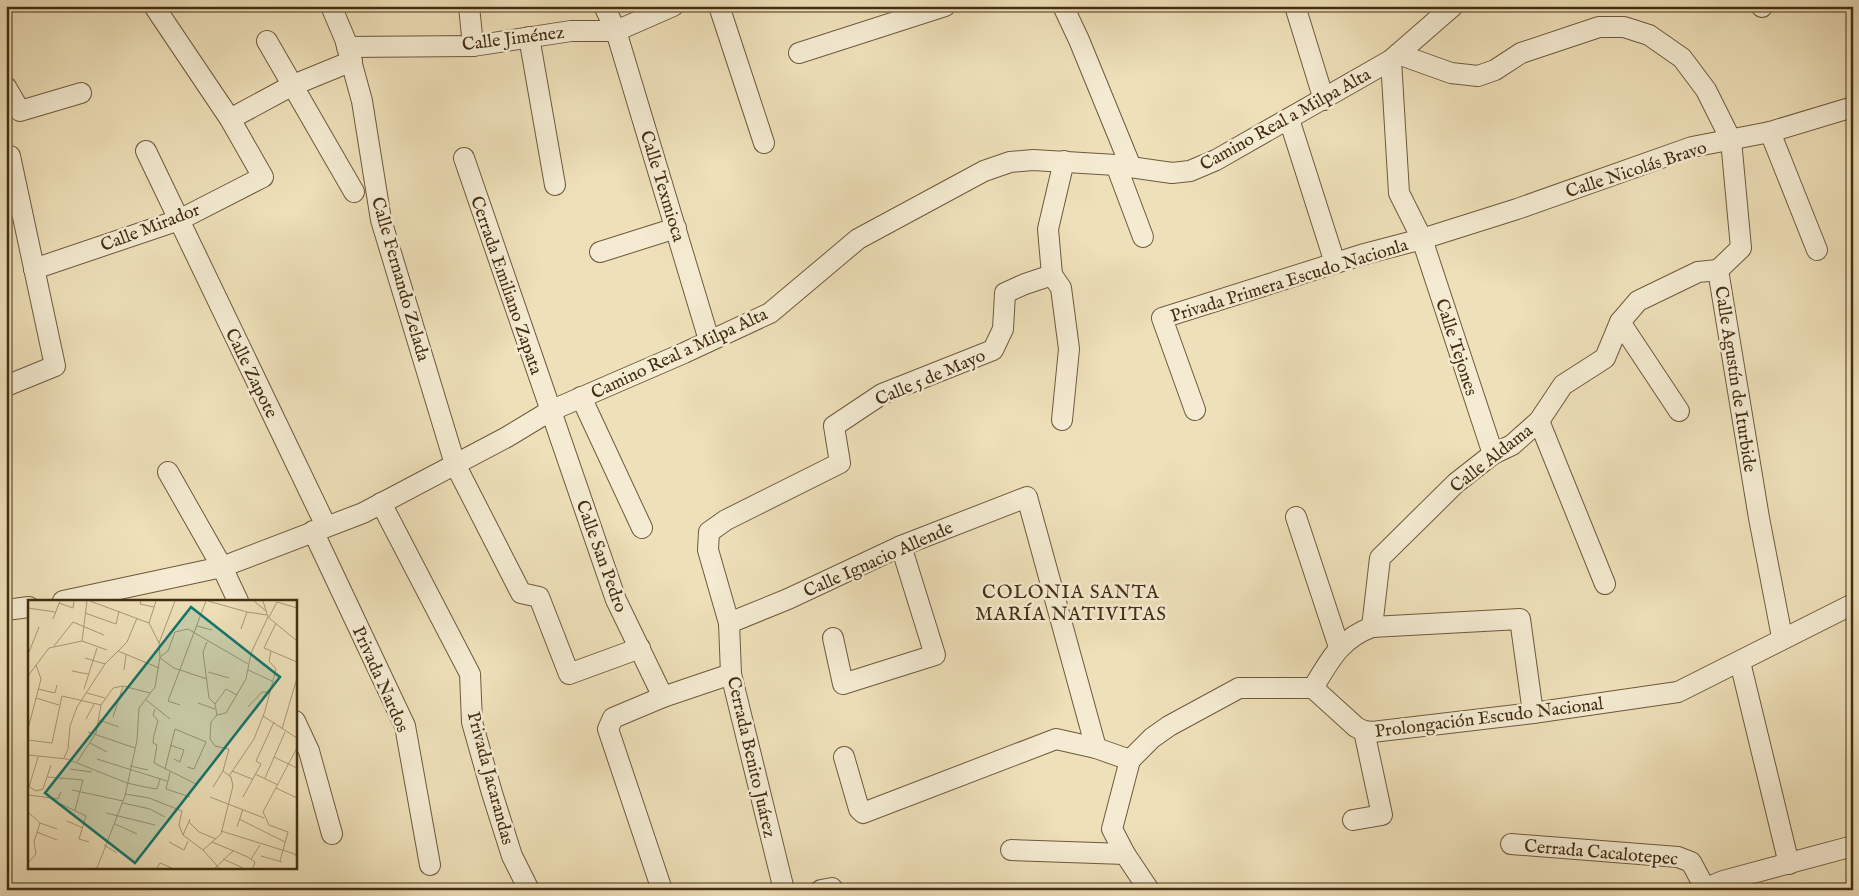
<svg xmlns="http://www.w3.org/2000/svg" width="1859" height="896" font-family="'IM FELL English',serif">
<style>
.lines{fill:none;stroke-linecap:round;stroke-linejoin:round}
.minor-casing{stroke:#6e5a3c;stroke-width:22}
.minor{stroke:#f4ebd2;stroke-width:20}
.labels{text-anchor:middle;stroke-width:5;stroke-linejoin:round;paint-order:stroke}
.street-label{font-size:18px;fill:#432e13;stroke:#f4ebd2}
.neighbourhood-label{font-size:19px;letter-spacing:1px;fill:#432e13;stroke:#f4ebd2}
.inset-road{fill:none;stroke:#a97;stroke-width:1}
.view{fill:#0f766e;fill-opacity:0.15;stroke:#0f766e;stroke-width:2.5}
.inset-edge{fill:none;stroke:#432e13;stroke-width:2.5}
</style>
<rect width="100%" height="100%" fill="#eee0b9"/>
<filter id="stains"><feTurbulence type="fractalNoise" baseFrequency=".004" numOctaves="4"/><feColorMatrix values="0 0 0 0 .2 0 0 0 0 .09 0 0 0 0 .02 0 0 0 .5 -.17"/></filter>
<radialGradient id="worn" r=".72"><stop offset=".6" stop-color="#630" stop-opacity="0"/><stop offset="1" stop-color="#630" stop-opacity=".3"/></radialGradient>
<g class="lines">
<g class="minor-casing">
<g id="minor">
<path d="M331 6 345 39 362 101 381 220 455 464 521 593 539 597 569 674 640 648"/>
<path d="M469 6 473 46"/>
<path d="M604 6 616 31 709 340"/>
<path d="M719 6 764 143"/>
<path d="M1063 6 1079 40 1131 167"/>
<path d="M1295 6 1324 100"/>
<path d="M1761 6 1762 7"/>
<path d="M529 37 555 185"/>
<path d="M267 41 354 192"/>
<path d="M347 47 473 46 571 31H616L673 6"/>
<path d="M799 53 945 6"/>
<path d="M1398 54 1451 73 1478 76 1495 70 1521 53 1599 27H1624L1649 35 1682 58 1706 90 1731 140 1741 248 1718 270"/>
<path d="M1391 60 1399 193 1422 239 1493 454"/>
<path d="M6 87 20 111 81 93"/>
<path d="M230 119 291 86 352 61"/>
<path d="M1289 119 1335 263"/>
<path d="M1770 132 1817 250"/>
<path d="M146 151 326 526"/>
<path d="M464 158 616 600 663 697"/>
<path d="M1116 165 1143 237"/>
<path d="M600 252 676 228"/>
<path d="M34 269 179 220 263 177 230 119 154 6"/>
<path d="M1718 270 1759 518 1782 637"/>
<path d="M1052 275 1061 288 1069 349 1062 420"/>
<path d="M1052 275 1048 229 1064 161"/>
<path d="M1620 322 1679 411"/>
<path d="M6 386 55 366 10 156"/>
<path d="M581 397 642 528"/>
<path d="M1195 410 1162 318 1361 255 1422 239 1517 209 1692 147 1770 132 1853 107"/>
<path d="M1539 421 1605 584"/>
<path d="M168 472 222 567 238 601"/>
<path d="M381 503 470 674 472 722 492 793 512 856 529 890"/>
<path d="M1296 517 1339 647"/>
<path d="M313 531 405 726 430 865"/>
<path d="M63 601 222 567 363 513 507 437 550 411 684 353 770 313 858 239 984 171 1010 162 1033 160 1116 165 1172 173 1190 171 1216 160 1391 60 1453 6"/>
<path d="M6 610 29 607"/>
<path d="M729 623 788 599 901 546 1027 497 1096 748"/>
<path d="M1372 627 1380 558 1456 483 1493 454 1512 445 1539 421 1563 385 1605 358 1620 322 1638 301 1698 272 1718 270"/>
<path d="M833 638 843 684 935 655 901 546"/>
<path d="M1740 662 1789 864"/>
<path d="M1313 688C1330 660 1340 639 1372 627L1520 619 1533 713"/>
<path d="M295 721 309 751 332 834"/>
<path d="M844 757 859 809 863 813 1056 739 1096 748 1130 760"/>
<path d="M1130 760 1152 738 1169 726 1239 688H1313L1356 727 1364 731 1372 732 1533 713 1678 692 1853 604"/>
<path d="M1130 760 1112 829 1125 854 1149 890"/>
<path d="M1353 820 1382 815 1364 731"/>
<path d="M1511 844 1678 857 1691 862 1705 888"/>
<path d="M1011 850 1125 854"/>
<path d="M662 890 608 729 613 718 663 697 731 674"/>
<path d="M784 890 731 674 729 623 708 550 709 532 726 520 840 463 834 426 882 394 993 350 1003 329 1005 293 1025 284 1052 275"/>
<path d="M821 890 832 888"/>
<path d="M1702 890 1723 881 1853 846"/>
</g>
</g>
<use href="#minor" class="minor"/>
</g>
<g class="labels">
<g class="street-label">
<text transform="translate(513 38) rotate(-7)" y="6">Calle Jiménez</text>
<text transform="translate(1285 119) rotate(-29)" y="6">Camino Real a Milpa Alta</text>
<text transform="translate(1636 169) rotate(-18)" y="6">Calle Nicolás Bravo</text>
<text transform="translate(663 186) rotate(73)" y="6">Calle Texmioca</text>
<text transform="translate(150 227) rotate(-21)" y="6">Calle Mirador</text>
<text transform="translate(401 279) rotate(74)" y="6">Calle Fernando Zelada</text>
<text transform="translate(1289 280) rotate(-17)" y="6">Privada Primera Escudo Nacionla</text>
<text transform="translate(507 285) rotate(71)" y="6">Cerrada Emiliano Zapata</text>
<text transform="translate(1457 347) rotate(72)" y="6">Calle Tejones</text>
<text transform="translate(679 353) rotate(-25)" y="6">Camino Real a Milpa Alta</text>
<text transform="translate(252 373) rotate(64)" y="6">Calle Zapote</text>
<text transform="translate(930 377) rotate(-23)" y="6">Calle 5 de Mayo</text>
<text transform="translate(1736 379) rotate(81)" y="6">Calle Agustín de Iturbide</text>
<text transform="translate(1491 458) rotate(-38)" y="6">Calle Aldama</text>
<text transform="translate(602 556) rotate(70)" y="6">Calle San Pedro</text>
<text transform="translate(878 559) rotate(-24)" y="6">Calle Ignacio Allende</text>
<text transform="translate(381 679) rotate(66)" y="6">Privada Nardos</text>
<text transform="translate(1489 717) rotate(-7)" y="6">Prolongación Escudo Nacional</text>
<text transform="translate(752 757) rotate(77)" y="6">Cerrada Benito Juárez</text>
<text transform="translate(491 778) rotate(75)" y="6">Privada Jacarandas</text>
<text transform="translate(1601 852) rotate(5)" y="6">Cerrada Cacalotepec</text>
</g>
<g class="neighbourhood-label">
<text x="1071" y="598">COLONIA SANTA<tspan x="1071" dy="22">MARÍA NATIVITAS</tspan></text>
</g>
</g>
<g transform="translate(28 600)">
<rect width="269" height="269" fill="#eee0b9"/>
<path class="inset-road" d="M62 1 121 23 131 43 132 57 127 87 111 108 109 140 97 196 69 268M113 1 112 4 126 7M180 1 219 12 239 15M226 1 238 11M235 1 240 17 269 41M31 3 45 8 46 1M0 8 27 12M57 13 88 24 91 11M241 17 249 2 269 8M25 19 32 1M121 23 128 1M248 23 236 48 269 62M169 26 184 30M213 29 219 12M54 41 59 1M54 41 79 50M179 42 175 52 181 98 187 104 189 115M131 43 147 1M26 46 45 22 76 35M90 51 131 68M1 52 11 27M132 57 140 51 147 32 160 29 220 64M57 58 77 64M132 58 146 68 179 79M96 70 98 55M220 70 244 81M44 71 60 74M180 72 201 78M0 76 21 48 54 41M10 89 27 93 29 85M56 89 69 48M59 93 77 98M8 98 31 105M117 99 142 119M170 103 187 109M187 104 198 89 209 95M152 105 140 101 178 1M220 107 234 92H239M127 109 125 115 130 121 126 135 125 143 129 145 126 163 168 184 171 179M235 116 269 138M85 117 95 86M58 119 66 104M71 120 91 127M0 129 13 79 8 65M254 129 269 78M60 132 107 148M182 139 183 122 189 115 198 113 218 79 223 53 240 17M0 140 24 143 34 96 73 105M62 143 79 152M142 145 156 150 152 162 146 159M0 155 39 159 99 183 117 187 129 189 132 179M246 157 269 168M36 158 40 149 42 126 49 107 77 64 99 42 109 18M69 159 139 181M49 162 68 133 73 105 85 88 95 86 122 93M102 166 120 170M159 167 166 169 178 142M42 169 64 172M137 169 147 129 178 142M204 171 224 179M142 172 138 189 162 197M227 174 250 185M201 176 226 139 237 111 248 69 241 61 243 51M20 177 55 180 47 210M237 178 257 132M0 186 8 191 15 189 23 165M1 187 10 157M185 187 195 171M248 188 269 198M44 190 95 201M97 194 121 198 154 211 151 225 155 235 175 250 191 268M1 195 30 199 33 192M182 197 236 218M215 197 233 164 228 161 246 122M95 203 122 209 137 217M33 204 58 216 51 239 61 242M0 212 12 223 29 229M78 213 127 225M211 219 257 242M39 221 55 228M161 222 171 232 188 239M87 224 109 234M241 225 235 212 269 148M241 225 260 232 252 261M209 227 215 209M193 231 267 254 269 258M9 232 29 240M155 235 162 219M141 242 156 250 160 241M184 242 220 257 227 262 225 268M76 245 89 253M175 250 193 234 205 186 203 177 195 171 201 149 187 146 182 139M233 256 254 262M195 259 215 268M223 259 232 245M0 263 8 254 6 242 12 223M129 268 132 263 144 268M187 268 205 251"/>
<path class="view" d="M163 7 252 77 107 263 17 193Z"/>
<rect width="269" height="269" class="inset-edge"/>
</g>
<rect width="1859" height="896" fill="none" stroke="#eee0b9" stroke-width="25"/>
<rect x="8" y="8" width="1844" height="881" fill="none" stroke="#432e13" stroke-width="2.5"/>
<rect x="12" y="12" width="1834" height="871" fill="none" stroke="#432e13"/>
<rect width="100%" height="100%" filter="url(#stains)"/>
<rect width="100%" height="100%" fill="url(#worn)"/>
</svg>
